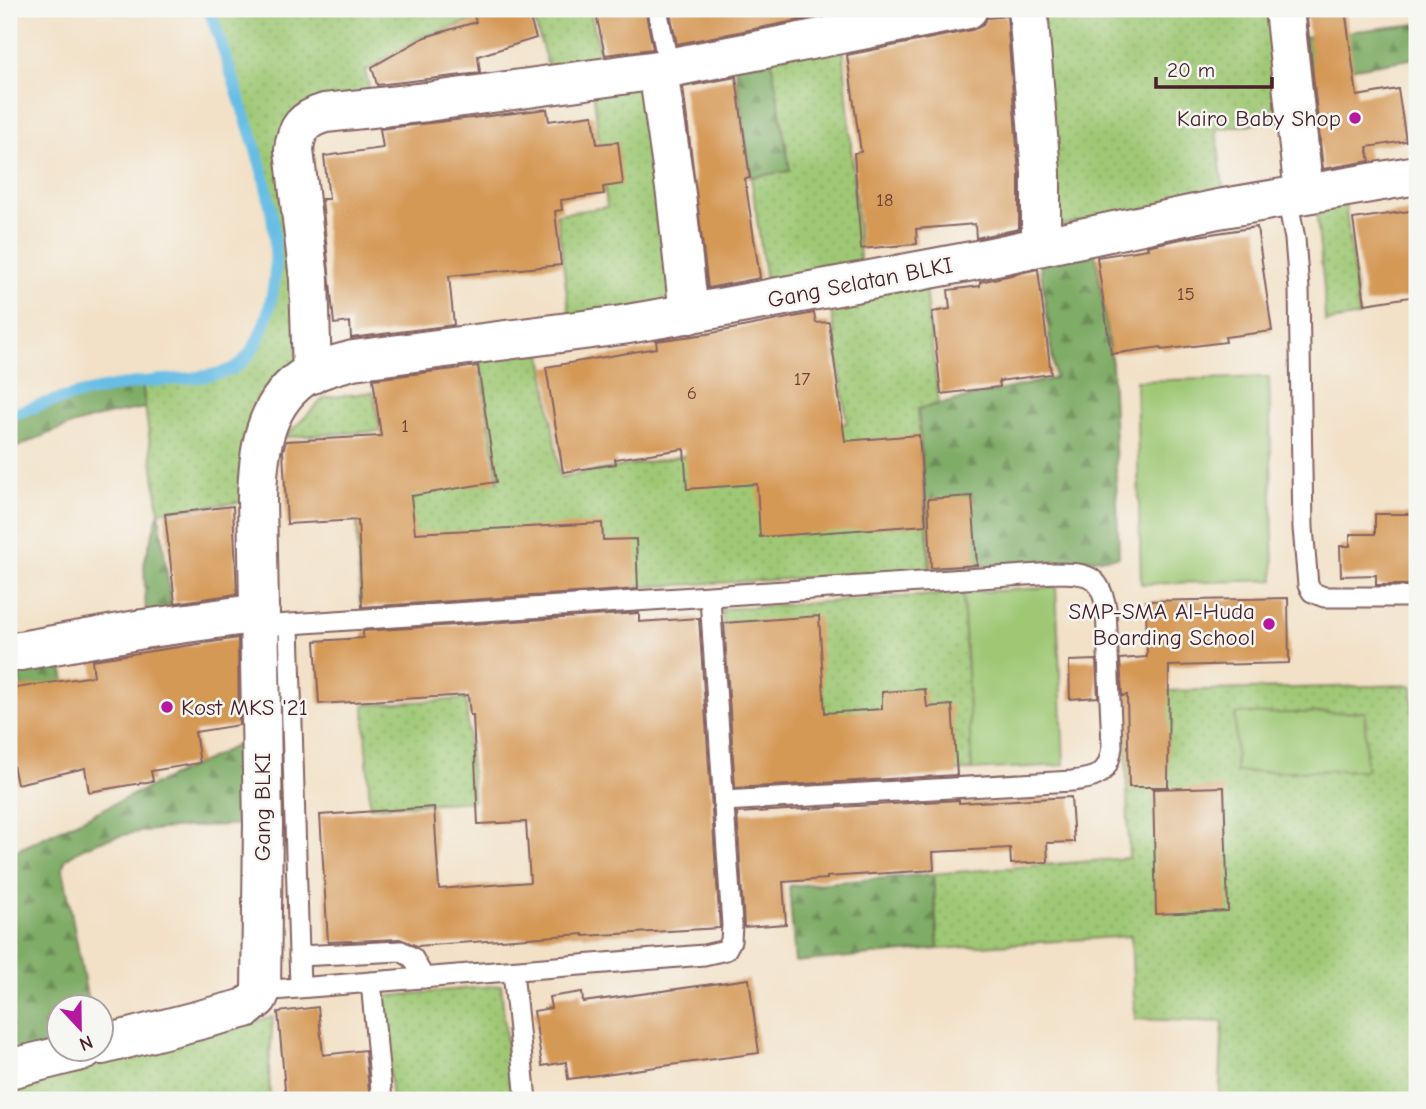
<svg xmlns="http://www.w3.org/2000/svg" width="1426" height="1109" font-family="'Comic Neue',sans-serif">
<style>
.grass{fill:url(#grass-dots);stroke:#747450;stroke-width:2}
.forest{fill:url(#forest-firs);stroke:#646648;stroke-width:2}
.pitch{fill:#9fc874;stroke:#747450;stroke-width:2}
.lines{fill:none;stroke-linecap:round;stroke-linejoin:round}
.stream{stroke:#67bde4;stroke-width:12}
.building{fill:#d59957}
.lane-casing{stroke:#856362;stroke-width:23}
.street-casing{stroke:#856362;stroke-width:42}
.lane{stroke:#fff;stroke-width:19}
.street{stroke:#fff;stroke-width:38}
.poi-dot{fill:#b5179e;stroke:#f6f6f2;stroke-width:2.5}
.labels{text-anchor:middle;stroke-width:5;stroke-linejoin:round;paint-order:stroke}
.number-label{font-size:19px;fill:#6d3e36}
.poi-label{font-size:23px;fill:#4a1f2b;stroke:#f6f6f2;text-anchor:end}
.street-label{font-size:23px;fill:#4a1f2b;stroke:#f6f6f2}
</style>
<defs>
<pattern id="grass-dots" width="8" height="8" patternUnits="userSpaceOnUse" patternTransform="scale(1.75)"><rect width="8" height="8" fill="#9fc874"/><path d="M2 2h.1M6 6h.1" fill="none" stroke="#8aab65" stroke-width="1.8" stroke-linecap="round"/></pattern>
<pattern id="forest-firs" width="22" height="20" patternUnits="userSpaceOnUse" patternTransform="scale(1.75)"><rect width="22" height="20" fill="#7fac66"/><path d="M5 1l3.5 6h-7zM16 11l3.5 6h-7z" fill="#6a8b54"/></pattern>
</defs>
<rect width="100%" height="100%" fill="#f6f6f2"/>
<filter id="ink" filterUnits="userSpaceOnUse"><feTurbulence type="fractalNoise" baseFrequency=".0143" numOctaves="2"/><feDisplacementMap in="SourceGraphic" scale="14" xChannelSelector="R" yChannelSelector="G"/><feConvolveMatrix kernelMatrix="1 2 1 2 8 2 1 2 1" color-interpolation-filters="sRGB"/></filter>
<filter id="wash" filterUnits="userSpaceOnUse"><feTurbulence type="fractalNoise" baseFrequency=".00686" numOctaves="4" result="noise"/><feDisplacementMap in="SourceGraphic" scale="28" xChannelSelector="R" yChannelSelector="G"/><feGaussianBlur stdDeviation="1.57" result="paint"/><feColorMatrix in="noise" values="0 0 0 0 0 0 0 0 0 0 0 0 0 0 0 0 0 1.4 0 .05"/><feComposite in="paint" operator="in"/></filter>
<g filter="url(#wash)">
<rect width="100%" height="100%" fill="#f2e1c7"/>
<g class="grass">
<path d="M209 9H470L473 21 423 36 365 71 371 95 304 107 297 361 243 502 159 512 142 382C165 379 217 378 236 366 250 357 256 343 263 328 293 257 266 179 243 110 232 76 220 42 209 9Z"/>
<path d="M531 9H590L603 67 550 73Z"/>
<path d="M1041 9H1270L1282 120 1216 129 1224 195 1056 226Z"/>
<path d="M843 44 861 272 767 289 751 177 790 171 771 58Z"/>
<path d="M650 83 676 305 570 318 557 214 607 207 593 90Z"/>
<path d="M1345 203 1359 316 1325 322 1324 289 1316 208Z"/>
<path d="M924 281 939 404 918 409 930 570 772 580 360 602 357 523 390 521 388 480 436 483 498 481 479 357 541 348 560 477 672 458 847 423 830 301Z"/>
<path d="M373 392 380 431 285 437 324 398Z"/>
<path d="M963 593 972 770 735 785 722 609Z"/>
<path d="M1412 685 1417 858V1100H1219L1223 1022 1135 1019 1131 936 938 949 933 874 1129 858 1124 692Z"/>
<path d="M466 699 473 801 370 807 364 705Z"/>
<path d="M501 985 512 1100H392L382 997Z"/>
<path d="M273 1017 269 1068 270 1100H9V1084Z"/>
</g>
<g class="forest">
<path d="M1417 24V58L1299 77 1295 38Z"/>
<path d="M771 58 790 171 751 177 735 65Z"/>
<path d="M1094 245 1112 364 1119 557 930 570 918 409 1055 378 1039 257Z"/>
<path d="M142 382 145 408C93 416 56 428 9 451V416L63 397Z"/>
<path d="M159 512 172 613 146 616 144 563Z"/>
<path d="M60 655 75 735 13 748 9 720 28 715 16 663Z"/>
<path d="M250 739 251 824C198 827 106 825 65 860L63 869 89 1007H60L59 1042 9 1055V854Z"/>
<path d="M933 874 938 949 795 962 789 886Z"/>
</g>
<g class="pitch">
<path d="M1269 377 1274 580 1141 584 1136 381Z"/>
<path d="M1056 587 1064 765 972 770 963 593Z"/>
<path d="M1365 712 1366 770 1236 772 1235 714Z"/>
</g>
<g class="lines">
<path class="stream" d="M9 416C52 399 96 389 142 382 167 379 210 379 232 369 247 362 255 347 261 332 292 259 267 181 243 110 232 76 221 42 209 9"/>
</g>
<g id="blocks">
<g class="building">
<path d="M472 9H527L536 38 478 56 480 73 377 85 372 67 425 37 476 22Z"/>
<path d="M595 9H645L653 49 605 55Z"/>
<path d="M669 9H826V15L677 44Z"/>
<path d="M1306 9H1345L1357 96 1398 89 1406 141 1367 147 1370 161 1323 169Z"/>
<path d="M1007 16 1019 174V229L976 238 975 224 916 229 917 244 861 249 854 153 861 152 847 55 972 30 982 26 987 18Z"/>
<path d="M736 77 750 178 745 179 760 278 708 288 683 87Z"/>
<path d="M547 109 549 121 593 115 597 144 618 142 623 184 603 187 604 194 561 200 562 210 555 211 561 265 449 276 454 325 351 338 350 322 334 324 322 199H329L324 156 383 148 380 129Z"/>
<path d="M1417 210V296L1365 304 1353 219Z"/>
<path d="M1257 227 1272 331 1225 337 1226 342 1162 350 1161 347 1111 354 1097 257 1148 249 1147 246 1191 237Z"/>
<path d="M1038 269 1051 374 999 381 1000 387 941 394 932 312 950 309 948 290 980 286V282Z"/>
<path d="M814 313 816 323 829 322 845 441 919 435 926 525 760 537 757 484 687 489 684 449 615 459 616 464 563 472 546 367 657 348 656 341 707 334Z"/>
<path d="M478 366 496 482 411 496 415 533 602 523 603 540 636 539 638 589 362 607 358 520 287 524 283 451 286 441 381 436 373 379Z"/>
<path d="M972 496 977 565 931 568 928 499Z"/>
<path d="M233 506 237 594 175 603 165 514Z"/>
<path d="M1375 514H1417V585H1376V575L1341 576 1340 546H1350V534H1375Z"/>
<path d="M1288 598 1289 663 1169 666 1168 787H1129L1127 695 1122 696 1120 659 1147 657 1146 601Z"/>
<path d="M639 613V622L699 618 720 928 584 936 583 934 417 946 400 939 328 942 320 815 434 807 439 889 530 882 526 822 478 824 473 715H470L468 695 319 704 315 641 363 638V631Z"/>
<path d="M819 616 825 713 882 709V692L925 689 927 707 952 705 957 775 735 788 724 623Z"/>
<path d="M238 638 239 725 195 732 200 763 151 771 153 781 89 792 85 768 17 784 9 746V689L94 676 92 660Z"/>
<path d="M1096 660 1098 697 1070 699 1069 661Z"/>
<path d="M1224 787 1228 911 1156 914 1153 789Z"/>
<path d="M1071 797 1074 842 1047 843 1048 862 1011 864 1010 848 933 852 934 870 827 877V879L783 882 786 924 744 927 737 813 959 800V803Z"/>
<path d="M749 979 759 1053 568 1079 566 1062 542 1066 534 1011 551 1008 549 997 582 992 583 1002Z"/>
<path d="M318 1007 323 1055 365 1050 370 1100H286L278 1012Z"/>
</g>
</g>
</g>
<g filter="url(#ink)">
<use href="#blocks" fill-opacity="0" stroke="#856362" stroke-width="2"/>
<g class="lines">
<g class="lane-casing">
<g id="lane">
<path d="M657 9 669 68"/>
<path d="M1287 197 1295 239 1299 289 1303 528 1308 585 1312 592 1324 597H1417"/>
<path d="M289 625 300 987"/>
<path d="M260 626 1055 573C1087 573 1100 574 1106 608L1112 746C1109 774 1098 778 1072 781L724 801"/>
<path d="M299 956 401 951 413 958 424 978"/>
<path d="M513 971 526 1100"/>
<path d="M371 982 382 1100"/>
<path d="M261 991 704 955 726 950 731 941 732 925 710 598"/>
</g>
</g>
<g class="street-casing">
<g id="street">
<path d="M1028 9 1041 173V245"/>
<path d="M1284 9 1304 194"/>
<path d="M658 70 676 195 689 314"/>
<path d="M312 374 309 279 294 150C296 128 304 119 325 113L427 102 658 70 968 9"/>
<path d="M9 653 143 629 260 613"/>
<path d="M102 1045 246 1008 258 998 261 991 263 825 257 498C258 455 263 407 301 379 316 369 335 365 353 360L622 325 714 309 972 261 1218 209 1417 175"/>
<path d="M9 1069 85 1050"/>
</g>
</g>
<use href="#lane" class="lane"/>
<use href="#street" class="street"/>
</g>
</g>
<g class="poi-dot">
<circle cx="1355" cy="118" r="7"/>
<circle cx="1269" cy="624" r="7"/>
<circle cx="167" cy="707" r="7"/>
</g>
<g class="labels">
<g class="number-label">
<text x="885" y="206">18</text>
<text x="1186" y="300">15</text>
<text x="802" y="385">17</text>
<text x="692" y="399">6</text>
<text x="405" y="432">1</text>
</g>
<g class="poi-label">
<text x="1341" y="126">Kairo Baby Shop</text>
<text x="1255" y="619">SMP-SMA Al-Huda<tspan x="1255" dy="26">Boarding School</tspan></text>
<text x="181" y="715" text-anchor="start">Kost MKS '21</text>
</g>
<g class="street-label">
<text transform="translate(860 282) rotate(-11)" y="8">Gang Selatan BLKI</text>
<text transform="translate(262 807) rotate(-90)" y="8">Gang BLKI</text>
</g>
</g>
<rect width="1426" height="1109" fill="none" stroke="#f6f6f2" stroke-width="35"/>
<g transform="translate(80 1028) rotate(158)"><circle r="33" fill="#f6f6f2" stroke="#b1a0a2" stroke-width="2"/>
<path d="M0-5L12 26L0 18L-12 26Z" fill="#b5179e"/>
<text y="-10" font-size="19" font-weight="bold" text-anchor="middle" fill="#4a1f2b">N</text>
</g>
<path d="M1156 77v10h116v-10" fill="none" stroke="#4a1f2b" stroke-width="3.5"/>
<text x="1167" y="77" font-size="21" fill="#4a1f2b" stroke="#f6f6f2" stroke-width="5" paint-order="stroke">20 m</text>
</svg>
